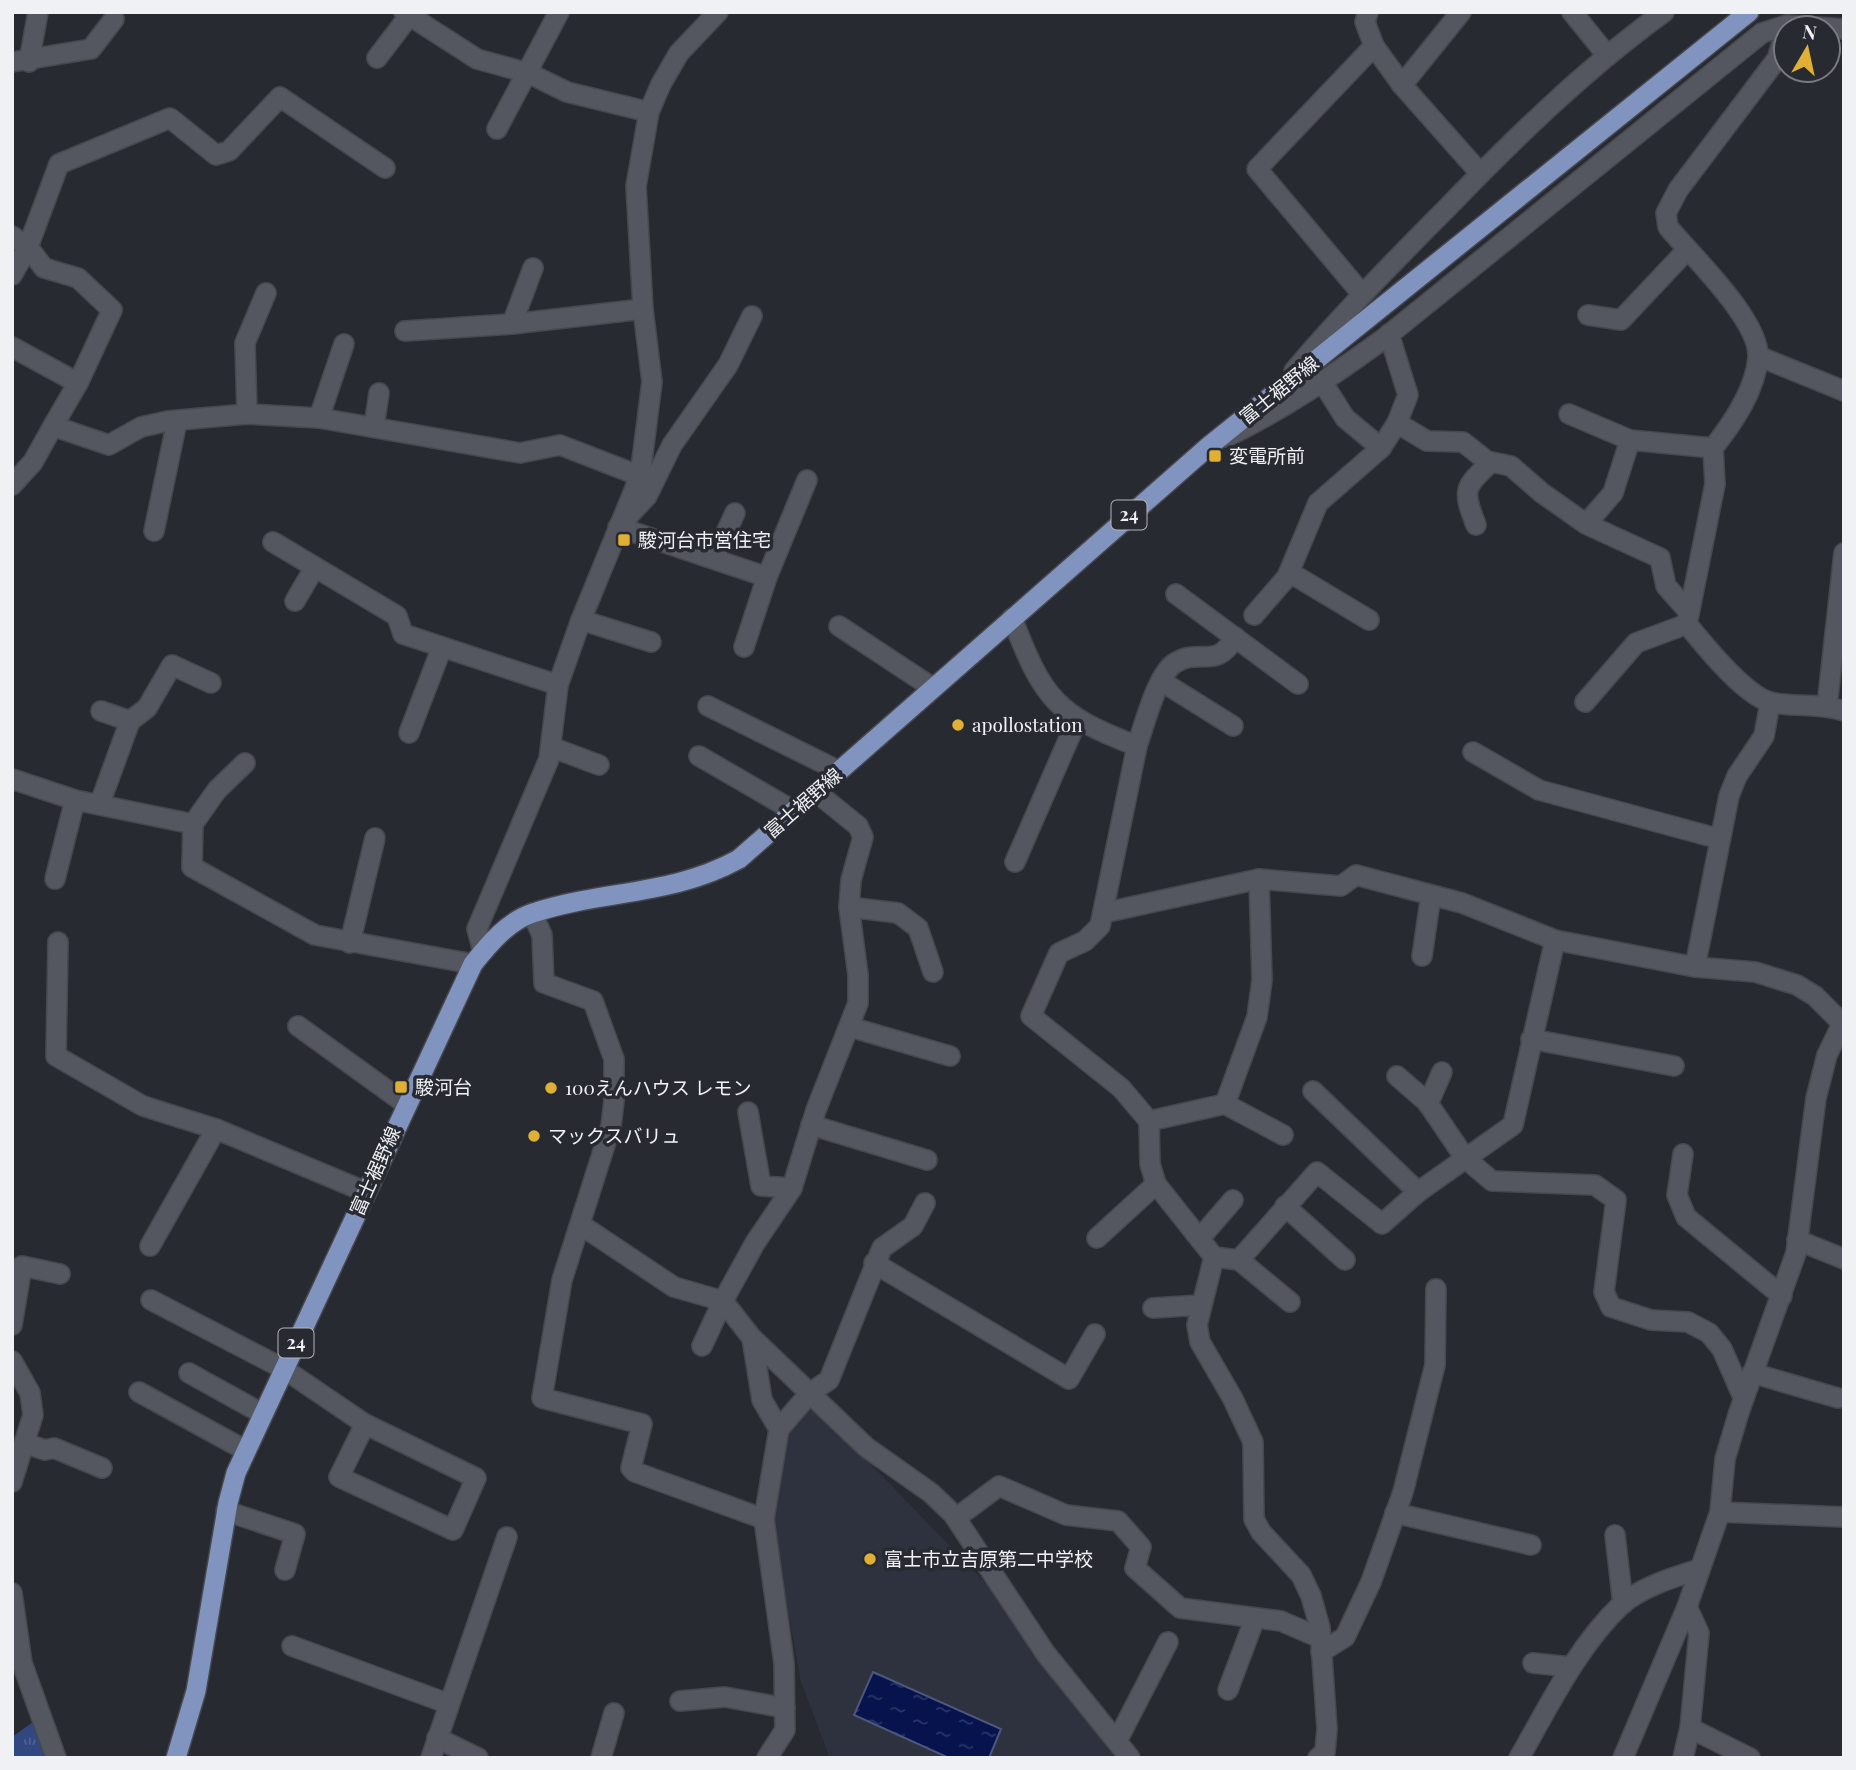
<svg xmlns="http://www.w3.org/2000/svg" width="1856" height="1770" font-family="'Playfair Display','Noto Sans JP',serif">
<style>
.built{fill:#2d323e}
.park{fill:url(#park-tufts)}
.water{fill:url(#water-ripples);stroke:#4c567f;stroke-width:2}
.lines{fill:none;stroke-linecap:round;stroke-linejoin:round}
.minor-casing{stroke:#46484e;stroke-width:22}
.tertiary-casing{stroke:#46484e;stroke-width:22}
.primary-casing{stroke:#46484e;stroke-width:22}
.minor{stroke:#54575f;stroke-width:19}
.tertiary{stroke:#54575f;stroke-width:19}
.primary{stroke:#8194bf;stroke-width:19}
.poi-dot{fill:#e0b034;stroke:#282a31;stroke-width:2.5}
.labels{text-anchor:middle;stroke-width:7;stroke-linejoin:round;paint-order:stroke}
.shield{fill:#282a31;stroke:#b3b5ba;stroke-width:2}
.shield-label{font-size:18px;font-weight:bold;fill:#eff1f5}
.street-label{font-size:19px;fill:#eff1f5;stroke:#282a31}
.poi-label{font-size:19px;fill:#eff1f5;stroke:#282a31;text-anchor:start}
</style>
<defs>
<pattern id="park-tufts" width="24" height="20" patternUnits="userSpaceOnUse" patternTransform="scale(1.75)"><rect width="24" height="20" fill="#31477f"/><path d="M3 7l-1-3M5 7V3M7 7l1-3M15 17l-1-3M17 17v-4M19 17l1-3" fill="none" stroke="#4f6292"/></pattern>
<pattern id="water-ripples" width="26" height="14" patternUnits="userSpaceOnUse" patternTransform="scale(1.75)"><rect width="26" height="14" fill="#06134c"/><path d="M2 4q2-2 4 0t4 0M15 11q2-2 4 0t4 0" fill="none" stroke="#2b3666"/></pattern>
</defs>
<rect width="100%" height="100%" fill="#282a31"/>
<path class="built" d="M811 1402 1000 1598 1116 1758H830L801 1682 771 1519 786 1439Z"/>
<path class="park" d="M36 1720 50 1758H12V1737Z"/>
<path class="water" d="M873 1672 1001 1729 989 1758H949L854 1715Z"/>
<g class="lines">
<g class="minor-casing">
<g id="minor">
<path d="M404 12 477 59 528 73 567 92 649 112"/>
<path d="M1368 12 1365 22 1374 46"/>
<path d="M1572 12 1606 54"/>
<path d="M1786 30 1777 59 1678 190 1666 213 1668 227C1691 255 1761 321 1758 358 1755 391 1733 423 1713 448L1715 484 1687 624C1704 645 1747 699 1774 703 1798 707 1820 703 1844 711"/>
<path d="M377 58 409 16"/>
<path d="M12 62 91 49 114 19"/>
<path d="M29 62 38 12"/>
<path d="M1402 85 1461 12"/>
<path d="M497 129 559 12"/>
<path d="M12 236 28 247 44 268 78 278 112 310 78 383 53 426"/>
<path d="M12 275 28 247 59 164 170 118 216 155 229 151 280 97 385 168"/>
<path d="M1362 294 1257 169 1374 46 1402 85 1480 173"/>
<path d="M1588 315 1621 320 1687 250"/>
<path d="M752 316 728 365 672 445 647 496 618 527 767 577"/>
<path d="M512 324 533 268"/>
<path d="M405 331 512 324 643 309"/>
<path d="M1389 334 1408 395 1397 423"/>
<path d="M12 347 78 383"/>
<path d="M1758 356 1844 391"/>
<path d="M1294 371C1342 314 1394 261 1447 208 1515 138 1584 70 1664 12"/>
<path d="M1323 383 1345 418 1381 448 1397 423 1427 441 1463 442 1487 461 1511 466 1542 493 1586 524 1613 493 1630 440 1713 448"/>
<path d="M247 414 245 343 266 293"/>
<path d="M1569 414 1630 440"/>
<path d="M319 418 344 344"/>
<path d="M374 427 379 393"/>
<path d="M1227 437C1284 409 1334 375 1386 337L1762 33 1787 25 1844 29"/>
<path d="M12 485 33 462 53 426 109 445 141 427 168 421 247 414 319 418 520 453 560 445 640 476"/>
<path d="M1586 524 1660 558 1666 586 1689 612"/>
<path d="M1476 525C1462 489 1464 488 1491 462"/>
<path d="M154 531 177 421"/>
<path d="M273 542 397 616 403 634 558 685"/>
<path d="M714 559 735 513"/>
<path d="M1289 572 1369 620"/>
<path d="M1176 594 1298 684"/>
<path d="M295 601 315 567"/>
<path d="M1254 615 1287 577 1318 503 1381 448"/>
<path d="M1012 618C1043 698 1055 715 1137 746L1100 926 1085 941 1059 953 1031 1016 1121 1088 1149 1121 1150 1164 1156 1184 1214 1257 1197 1325 1200 1342 1233 1399 1253 1442 1254 1519 1261 1532 1301 1575 1311 1596 1320 1628 1327 1729 1325 1752 1318 1758"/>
<path d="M581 620 651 642"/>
<path d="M839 626 933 688"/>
<path d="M744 647 767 577 807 480"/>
<path d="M1161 681 1233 726"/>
<path d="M1585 702 1636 643 1687 624"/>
<path d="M708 706 839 771"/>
<path d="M1827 706 1844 553"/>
<path d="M101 711 130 721"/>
<path d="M409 733 442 647"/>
<path d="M1137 746C1144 726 1157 674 1175 663 1200 647 1216 671 1235 637"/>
<path d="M551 747 599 765"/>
<path d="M1473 752 1539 790 1720 839"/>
<path d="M699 756 794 811"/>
<path d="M12 779 75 800 193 824 192 867 315 935 473 964"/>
<path d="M816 792 858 826 863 837 851 880 849 907 858 975V1003L816 1110 792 1188 755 1243 723 1301 752 1338 866 1447 931 1493 953 1514 1046 1654 1130 1758"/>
<path d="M100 803 130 721 147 708 172 665 211 683"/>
<path d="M193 824 217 790 245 763"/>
<path d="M1015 862 1077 720"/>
<path d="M55 879 75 800"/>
<path d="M849 907 898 913 918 928 933 972"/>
<path d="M532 913 542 935 544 983 593 1001 614 1059V1101L611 1126 562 1280 542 1398 642 1424 631 1468 635 1472 764 1519"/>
<path d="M1103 913 1259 879 1341 886 1356 875 1462 903 1555 940 1695 967 1755 972 1797 985 1815 996 1842 1023"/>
<path d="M58 942 56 1056 143 1106 216 1129 366 1192"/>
<path d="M350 943 375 838"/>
<path d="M1422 956 1431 895"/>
<path d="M1695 967 1729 796 1737 776 1764 736 1770 703"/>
<path d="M298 1026 406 1104"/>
<path d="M850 1027 950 1056"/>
<path d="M1531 1039 1674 1066"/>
<path d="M1397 1076 1427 1102 1465 1158 1492 1181 1595 1185 1616 1200 1604 1292 1611 1307 1651 1320 1688 1322 1709 1333 1722 1349 1743 1397"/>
<path d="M1313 1091 1418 1192"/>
<path d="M1225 1104 1257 1017 1262 980 1259 879"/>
<path d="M1428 1104 1442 1072"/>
<path d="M748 1112 761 1186 792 1188"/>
<path d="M1149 1121 1225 1104 1283 1135"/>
<path d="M811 1125 927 1160"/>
<path d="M1683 1154 1677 1195 1686 1217 1782 1296"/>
<path d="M1285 1206 1345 1260"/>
<path d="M581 1225 674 1287 723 1301 702 1346"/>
<path d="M1097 1238 1156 1184"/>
<path d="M1200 1238 1233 1200"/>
<path d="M1797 1240 1844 1259"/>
<path d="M150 1246 216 1129"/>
<path d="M1214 1257 1239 1260 1317 1172 1382 1224 1418 1192 1513 1125 1555 940"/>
<path d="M1239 1260 1290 1302"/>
<path d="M874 1263 1069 1379 1095 1334"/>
<path d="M151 1300 284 1369 365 1424 476 1478 453 1530 339 1477 365 1424"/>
<path d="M1153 1308 1201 1305"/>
<path d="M12 1325 22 1266 60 1274"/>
<path d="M752 1338 762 1400 779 1429"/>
<path d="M12 1361 30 1393 33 1415 12 1482"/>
<path d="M189 1373 263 1414"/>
<path d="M1752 1373 1838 1398"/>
<path d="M139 1392 245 1450"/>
<path d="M24 1443 45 1450 54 1448 102 1468"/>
<path d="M226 1511 295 1534 285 1570"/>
<path d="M1720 1512 1844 1517"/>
<path d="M1395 1513 1531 1545"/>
<path d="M956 1518 999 1486 1066 1515 1118 1521 1141 1547 1135 1568 1180 1608 1281 1621 1320 1638"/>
<path d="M1615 1535 1623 1604"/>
<path d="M12 1593 22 1663 56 1758"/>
<path d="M292 1646 449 1704"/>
<path d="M1321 1652 1345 1637 1371 1582 1403 1492 1435 1365 1436 1289"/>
<path d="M1533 1663 1571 1667"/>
<path d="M1228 1690 1255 1618"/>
<path d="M680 1701 725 1697 785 1708"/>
<path d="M1690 1728 1750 1758"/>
<path d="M437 1738 478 1758"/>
<path d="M1118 1739 1168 1642"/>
<path d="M431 1758 507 1537"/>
<path d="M601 1758 614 1713"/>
<path d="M767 1758 785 1730 784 1663 764 1519 779 1429 810 1393 829 1380 882 1248 913 1226 925 1203"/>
<path d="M1519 1758C1549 1706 1577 1647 1621 1605 1641 1587 1674 1577 1700 1569"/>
<path d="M1683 1758 1690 1728 1699 1633 1687 1607"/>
</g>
</g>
<g class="tertiary-casing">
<g id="tertiary">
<path d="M483 951 477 929 549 759 558 685 581 620 640 476 652 382 643 309 636 186 649 112 661 84 679 53 718 12"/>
<path d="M1623 1758 1687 1607 1720 1512 1725 1459 1739 1412 1796 1253 1816 1098 1827 1055 1844 1020"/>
</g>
</g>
<g class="primary-casing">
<path id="primary" d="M176 1758 196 1691 228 1503 236 1473 473 964C489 944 508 921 533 913 602 890 672 896 739 859L1209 446 1749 12"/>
</g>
<use href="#minor" class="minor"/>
<use href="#tertiary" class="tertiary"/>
<use href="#primary" class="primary"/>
</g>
<g class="poi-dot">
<rect x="1208" y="449" width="14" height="14" rx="3.5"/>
<rect x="617" y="533" width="14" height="14" rx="3.5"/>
<circle cx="958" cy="725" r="7"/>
<rect x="394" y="1080" width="14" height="14" rx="3.5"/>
<circle cx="551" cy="1088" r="7"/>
<circle cx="534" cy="1136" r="7"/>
<circle cx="870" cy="1559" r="7"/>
</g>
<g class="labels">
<g class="shield">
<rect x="1111.5" y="500.5" width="35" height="29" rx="5"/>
<rect x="278.5" y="1328.5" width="35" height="29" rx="5"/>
</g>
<g class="shield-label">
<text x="1129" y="521">24</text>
<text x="296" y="1349">24</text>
</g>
<g class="street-label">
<text transform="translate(1279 390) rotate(-39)" y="7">富士裾野線</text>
<text transform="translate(803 803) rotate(-41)" y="7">富士裾野線</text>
<text transform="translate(375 1171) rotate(-66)" y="7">富士裾野線</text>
</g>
<g class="poi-label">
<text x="1229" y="463">変電所前</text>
<text x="638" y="547">駿河台市営住宅</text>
<text x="972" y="732">apollostation</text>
<text x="415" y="1094">駿河台</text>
<text x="565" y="1095">100えんハウス レモン</text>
<text x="548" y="1143">マックスバリュ</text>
<text x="884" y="1566">富士市立吉原第二中学校</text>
</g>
</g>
<rect width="1856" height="1770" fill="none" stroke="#eff1f5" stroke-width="28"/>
<g transform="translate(1807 49) rotate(9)"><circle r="33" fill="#282a31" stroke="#787a7f" stroke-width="2"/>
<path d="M0-5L12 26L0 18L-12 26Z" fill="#e0b034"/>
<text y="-10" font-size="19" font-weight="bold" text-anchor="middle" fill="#eff1f5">N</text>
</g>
</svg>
